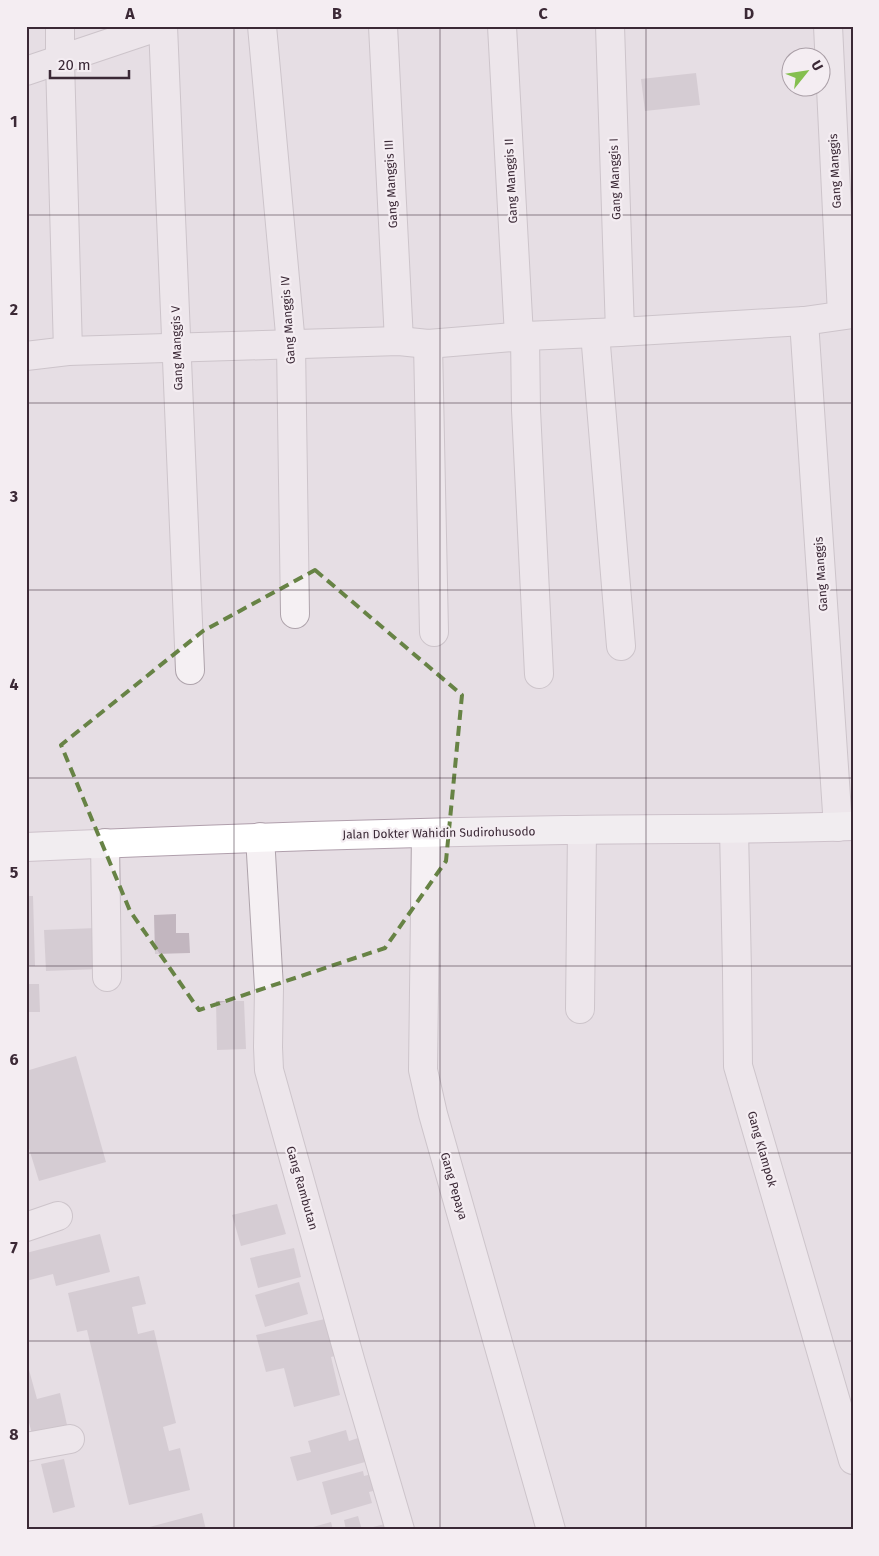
<svg xmlns="http://www.w3.org/2000/svg" width="879" height="1556" font-family="'Fira Sans',sans-serif">
<style>
.building{fill:#c2b6bf}
.lines{fill:none;stroke-linecap:round;stroke-linejoin:round}
.minor-casing{stroke:#afa4ac;stroke-width:30}
.major-casing{stroke:#b09fac;stroke-width:30}
.minor{stroke:#f5f0f3;stroke-width:28}
.major{stroke:#fff;stroke-width:28}
.marked{fill:none;stroke:#678345;stroke-width:4;stroke-dasharray:10 6;stroke-linejoin:round}
.grid{fill:none;stroke:#3b2936;stroke-width:1;stroke-opacity:0.55}
.labels{text-anchor:middle;stroke-width:4.5;stroke-linejoin:round;paint-order:stroke}
.street-label{font-size:12px;fill:#3b2936;stroke:#f4edf2}
.neatline{fill:none;stroke:#3b2936;stroke-width:2}
.grid-label{font-size:16px;text-anchor:middle;font-weight:bold;fill:#3b2936}
</style>
<rect width="100%" height="100%" fill="#e6dee4"/>
<g class="building">
<path d="M696 73 700 105 645 111 641 79Z"/>
<path d="M26 896H33L35 966H26Z"/>
<path d="M176 914V933H189L190 953 155 954 154 915Z"/>
<path d="M97 928 99 969 46 971 44 930Z"/>
<path d="M26 984H39L40 1012H26Z"/>
<path d="M216 1001H244L246 1049 217 1050Z"/>
<path d="M76 1056 106 1162 39 1181 26 1139V1071Z"/>
<path d="M277 1204 286 1234 241 1246 232 1215Z"/>
<path d="M100 1234 110 1272 56 1286 53 1274 26 1281V1253Z"/>
<path d="M294 1248 301 1277 258 1288 250 1258Z"/>
<path d="M139 1276 146 1304 132 1307 138 1334 154 1330 176 1423 163 1427 169 1451 180 1448 190 1490 129 1505 87 1330 77 1332 68 1293Z"/>
<path d="M299 1282 308 1314 265 1327 255 1295Z"/>
<path d="M329 1318 339 1355 331 1357 340 1395 294 1407 284 1368 266 1372 256 1335Z"/>
<path d="M26 1359 37 1399 60 1393 67 1425 32 1434 26 1411Z"/>
<path d="M346 1430 349 1441 358 1438 365 1462 297 1481 290 1457 311 1452 308 1441Z"/>
<path d="M64 1459 75 1507 53 1513 41 1464Z"/>
<path d="M363 1471 364 1476 372 1474 377 1490 369 1492 372 1503 331 1515 322 1482Z"/>
<path d="M202 1513 206 1530H142V1529Z"/>
<path d="M358 1516 362 1530H346L344 1520Z"/>
<path d="M331 1522 333 1530H306V1529Z"/>
<path d="M385 1524 387 1530H365V1529Z"/>
</g>
<g class="lines">
<g class="minor-casing">
<g id="minor">
<path d="M60 26V61L68 351"/>
<path d="M163 26 190 670"/>
<path d="M262 26 291 345 295 614"/>
<path d="M383 26 399 341"/>
<path d="M502 26 519 336"/>
<path d="M610 26 620 332"/>
<path d="M828 26 842 315"/>
<path d="M26 71 160 26"/>
<path d="M804 321 838 827"/>
<path d="M595 333 621 646"/>
<path d="M525 336 526 410 539 674"/>
<path d="M428 344 434 632"/>
<path d="M26 356 68 351 399 341 428 344 525 336 620 332 804 321 853 314"/>
<path d="M734 829 737 972 738 1066 853 1460"/>
<path d="M426 833 423 1070 433 1114 551 1530"/>
<path d="M260 837 269 988 268 1047 269 1070 351 1363 400 1530"/>
<path d="M105 843 107 977"/>
<path d="M580 1009 582 830"/>
<path d="M26 1227 58 1216"/>
<path d="M26 1447 70 1439"/>
</g>
</g>
<g class="major-casing">
<path id="major" d="M26 847C206 839 386 833 566 830 662 828 757 830 853 826"/>
</g>
<use href="#minor" class="minor"/>
<use href="#major" class="major"/>
</g>
<path d="M0 0H879V1556H0ZM315 570 462 695 446 861 385 948 199 1010 130 911 61 745 203 631Z" fill="#e6dee4" fill-opacity=".55" fill-rule="evenodd"/>
<path class="marked" d="M315 570 462 695 446 861 385 948 199 1010 130 911 61 745 203 631Z"/>
<path class="grid" d="M234 26V1530M440 26V1530M646 26V1530M26 215H853M26 403H853M26 590H853M26 778H853M26 966H853M26 1153H853M26 1341H853"/>
<g class="labels">
<g class="street-label">
<text transform="translate(835 171) rotate(-93)" y="4">Gang Manggis</text>
<text transform="translate(615 179) rotate(-92)" y="4">Gang Manggis I</text>
<text transform="translate(511 181) rotate(-93)" y="4">Gang Manggis II</text>
<text transform="translate(391 184) rotate(-93)" y="4">Gang Manggis III</text>
<text transform="translate(288 320) rotate(-94)" y="4">Gang Manggis IV</text>
<text transform="translate(177 348) rotate(-92)" y="4">Gang Manggis V</text>
<text transform="translate(821 574) rotate(-94)" y="4">Gang Manggis</text>
<text transform="translate(439 833) rotate(-1)" y="4">Jalan Dokter Wahidin Sudirohusodo</text>
<text transform="translate(762 1149) rotate(74)" y="4">Gang Klampok</text>
<text transform="translate(454 1186) rotate(74)" y="4">Gang Pepaya</text>
<text transform="translate(302 1188) rotate(74)" y="4">Gang Rambutan</text>
</g>
</g>
<rect width="879" height="1556" fill="none" stroke="#f4edf2" stroke-width="55"/>
<g transform="translate(806 72) rotate(60)"><circle r="24" fill="#f4edf2" stroke="#aa9fa7"/>
<path d="M0-4L9 19L0 12L-9 19Z" fill="#85bf4f"/>
<text y="-8" font-size="14" font-weight="bold" text-anchor="middle" fill="#3b2936">U</text>
</g>
<path d="M50 70v8h79v-8" fill="none" stroke="#3b2936" stroke-width="2.5"/>
<text x="58" y="70" font-size="15" fill="#3b2936" stroke="#f4edf2" stroke-width="4" paint-order="stroke">20 m</text>
<rect x="28" y="28" width="824" height="1500" class="neatline"/>
<g class="grid-label">
<text x="130" y="19">A</text>
<text x="337" y="19">B</text>
<text x="543" y="19">C</text>
<text x="749" y="19">D</text>
<text x="14" y="127">1</text>
<text x="14" y="315">2</text>
<text x="14" y="502">3</text>
<text x="14" y="690">4</text>
<text x="14" y="878">5</text>
<text x="14" y="1065">6</text>
<text x="14" y="1253">7</text>
<text x="14" y="1440">8</text>
</g>
</svg>
